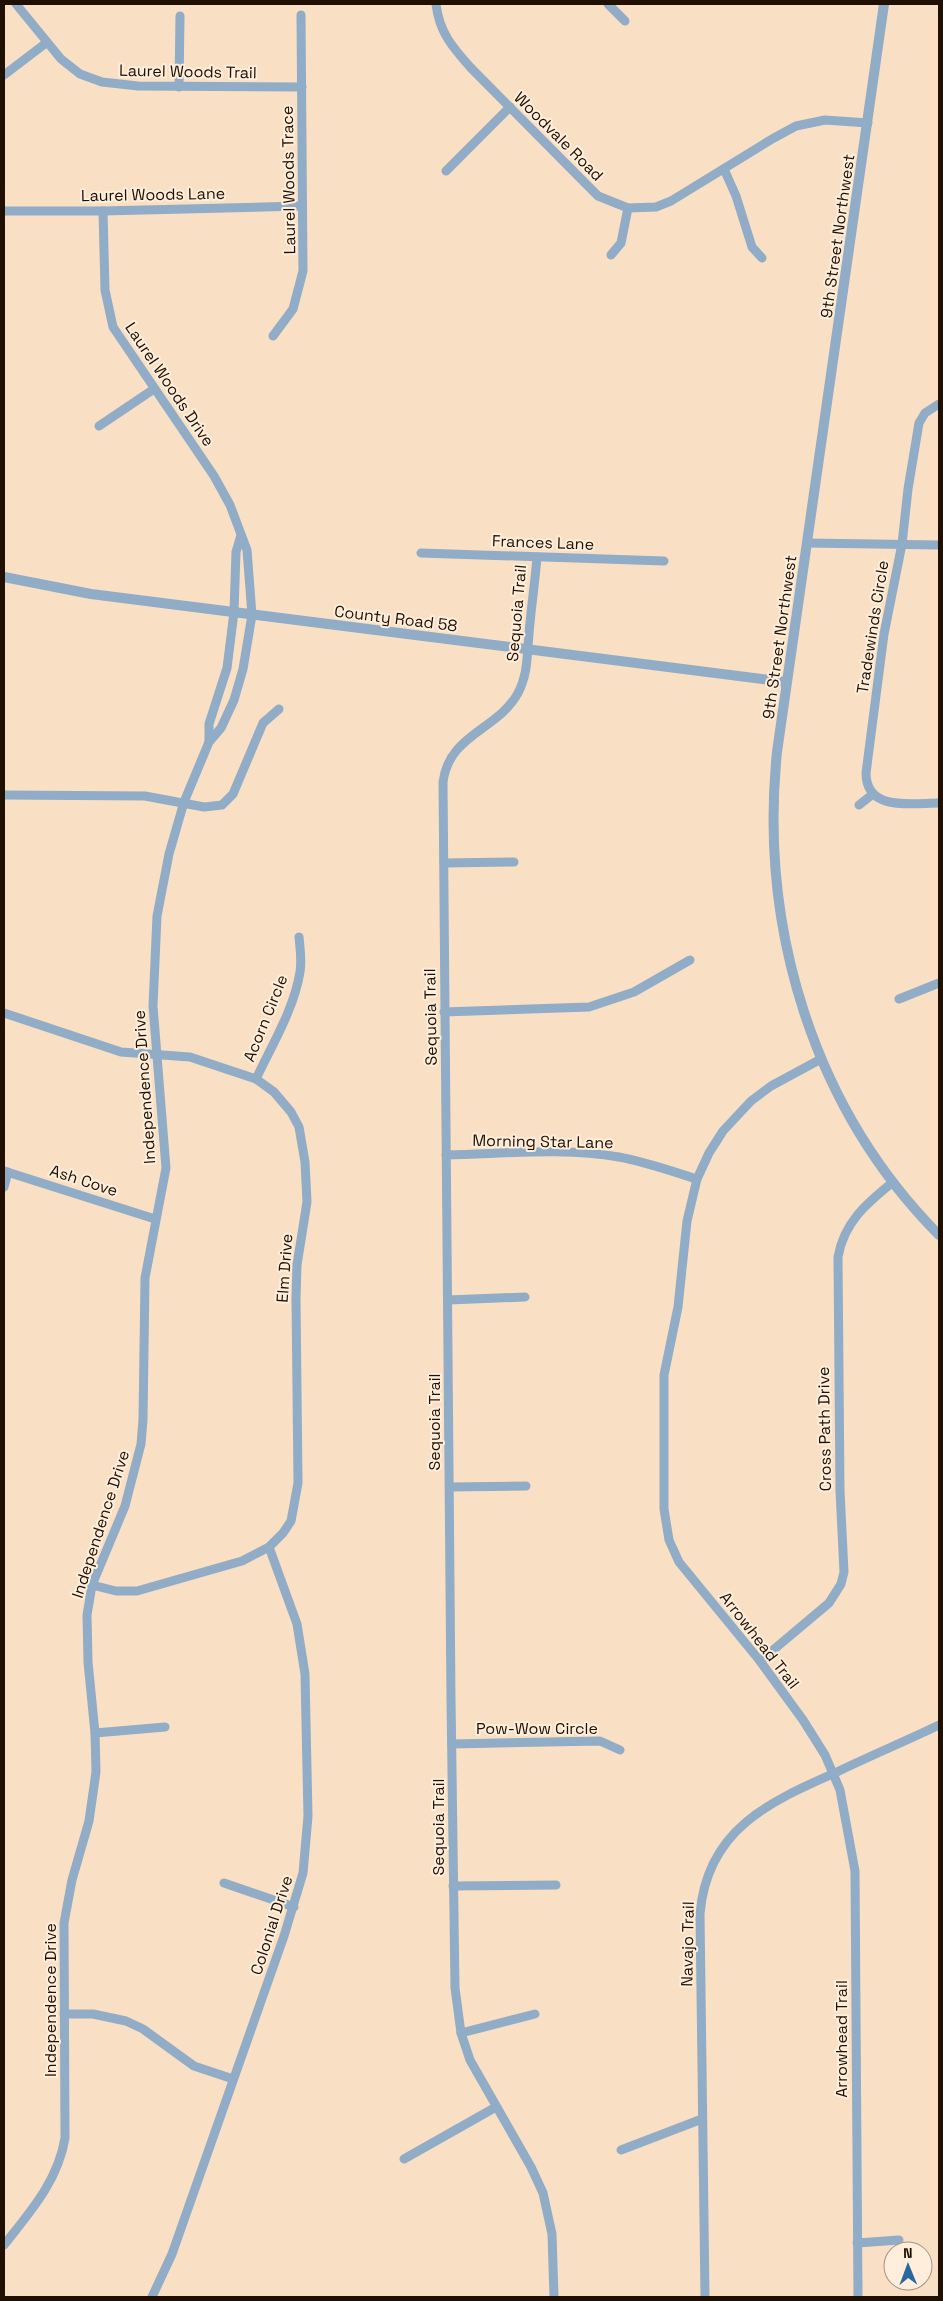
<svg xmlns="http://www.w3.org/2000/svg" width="943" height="2301" font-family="'Space Grotesk',sans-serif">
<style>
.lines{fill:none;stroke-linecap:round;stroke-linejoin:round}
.minor{stroke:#90acc6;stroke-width:9}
.tertiary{stroke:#90acc6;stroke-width:10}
.labels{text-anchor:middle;stroke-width:4;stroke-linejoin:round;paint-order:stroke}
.street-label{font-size:16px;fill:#1f1002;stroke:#ffeedc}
</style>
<rect width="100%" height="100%" fill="#f9dfc4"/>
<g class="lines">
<g class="minor">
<path d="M16 4 61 59 80 74 102 82 138 86 302 87"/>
<path d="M436 4C439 32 453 48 471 68L598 196 628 208 656 207 671 201 772 139 796 126 825 120 868 123"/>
<path d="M608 4 625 21"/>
<path d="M4 75 46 43"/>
<path d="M179 87 180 16"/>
<path d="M724 169 736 196 752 247 762 258"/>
<path d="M446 171 510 107"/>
<path d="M4 211H103L302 206"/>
<path d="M611 255 621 243 628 208"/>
<path d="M273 336 293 309 303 271 301 15"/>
<path d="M939 404 925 413 919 423 908 489 902 544 884 634 866 773C866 812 912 803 939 803"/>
<path d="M99 426 154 389"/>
<path d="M808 543 939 545"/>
<path d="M421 553 664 561"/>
<path d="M537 557C535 583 531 608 529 634 527 655 528 674 518 693 498 730 449 734 443 782L451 1699 455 1988 461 2033 470 2060 531 2167 543 2193 552 2234 554 2297"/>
<path d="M209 742V724L227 668 234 612 236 552 241 535"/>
<path d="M4 795 145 796 204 807 222 805 233 794 263 723 279 709"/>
<path d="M859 805 873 794"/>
<path d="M444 863 514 862"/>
<path d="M899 999 939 983"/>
<path d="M444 1012 589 1007 634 992 690 960"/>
<path d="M4 1013 121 1052 190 1057 256 1079 274 1092 291 1112 299 1127 305 1162 307 1202 297 1265 296 1299 298 1483 291 1521 283 1533 269 1547 242 1561 137 1591H116L92 1585"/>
<path d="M821 1059 771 1086 751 1101 723 1131 709 1153 697 1179 687 1221 678 1307 664 1375V1509L669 1540 679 1562 760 1661 803 1720 825 1755 840 1790 855 1871 858 2297"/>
<path d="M256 1079C272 1045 294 1009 300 972 302 960 300 948 299 937"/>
<path d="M446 1155C502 1154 563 1147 619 1157 646 1162 671 1171 697 1179"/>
<path d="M4 1171 155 1219"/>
<path d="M4 1187 8 1172"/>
<path d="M448 1300 525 1297"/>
<path d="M450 1487 526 1486"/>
<path d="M760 1661 829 1603 841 1584 844 1572 840 1491 838 1257C844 1222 867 1203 893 1182"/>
<path d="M95 1733 165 1727"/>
<path d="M452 1744 600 1741 620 1750"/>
<path d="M224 1883 294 1907"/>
<path d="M453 1886 556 1885"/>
<path d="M64 2014H93L126 2021 143 2029 194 2066 233 2079"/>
<path d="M461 2033 535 2014"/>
<path d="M621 2150 702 2119"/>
<path d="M404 2159 496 2107"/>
<path d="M857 2243 899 2240"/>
<path d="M4 2245C30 2212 58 2181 65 2138L64 1923 72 1880 89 1821 96 1772 95 1733 88 1662 87 1615 92 1585 125 1506 141 1444 143 1420 145 1278 166 1168 153 1006 157 916 169 854 184 802 209 742 221 728 234 700 243 669 252 615 247 550 230 505 214 476 113 327 105 290 103 211"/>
<path d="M152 2297 172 2254 284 1936 303 1873 308 1816 305 1674 297 1624 269 1547"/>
<path d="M705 2297 700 1914C707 1829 769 1802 839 1771 872 1755 906 1741 939 1725"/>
</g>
<g class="tertiary">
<path d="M884 4 777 752C759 928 813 1108 939 1235"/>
<path d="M4 577 91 594 786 682"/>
</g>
</g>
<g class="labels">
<g class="street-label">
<text transform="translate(188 71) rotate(1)" y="6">Laurel Woods Trail</text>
<text transform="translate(559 136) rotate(45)" y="6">Woodvale Road</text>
<text transform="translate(288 180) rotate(-91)" y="6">Laurel Woods Trace</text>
<text transform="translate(153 194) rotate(-1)" y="6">Laurel Woods Lane</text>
<text transform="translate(837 236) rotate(-82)" y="6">9th Street Northwest</text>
<text transform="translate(170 384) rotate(56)" y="6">Laurel Woods Drive</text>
<text transform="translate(543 542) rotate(2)" y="6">Frances Lane</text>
<text transform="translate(516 613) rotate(-85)" y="6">Sequoia Trail</text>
<text transform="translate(396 618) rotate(7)" y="6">County Road 58</text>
<text transform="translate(872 627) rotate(-81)" y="6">Tradewinds Circle</text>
<text transform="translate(779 637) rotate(-82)" y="6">9th Street Northwest</text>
<text transform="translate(430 1017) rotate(-91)" y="6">Sequoia Trail</text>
<text transform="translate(265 1018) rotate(-68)" y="6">Acorn Circle</text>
<text transform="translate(144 1087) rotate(-94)" y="6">Independence Drive</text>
<text transform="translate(543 1141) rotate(1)" y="6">Morning Star Lane</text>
<text transform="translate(84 1180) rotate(18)" y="6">Ash Cove</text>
<text transform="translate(284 1268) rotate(-86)" y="6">Elm Drive</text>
<text transform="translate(434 1422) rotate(-90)" y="6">Sequoia Trail</text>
<text transform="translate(824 1429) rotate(-91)" y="6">Cross Path Drive</text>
<text transform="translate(100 1524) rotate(-72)" y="6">Independence Drive</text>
<text transform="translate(760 1640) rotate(52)" y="6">Arrowhead Trail</text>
<text x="537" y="1734">Pow-Wow Circle</text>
<text transform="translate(438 1827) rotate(-90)" y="6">Sequoia Trail</text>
<text transform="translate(271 1925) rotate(-72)" y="6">Colonial Drive</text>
<text transform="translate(687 1944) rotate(-89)" y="6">Navajo Trail</text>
<text transform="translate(50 2000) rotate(-90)" y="6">Independence Drive</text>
<text transform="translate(841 2039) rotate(-90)" y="6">Arrowhead Trail</text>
</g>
</g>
<rect width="943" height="2301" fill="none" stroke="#1f1002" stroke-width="10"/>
<g transform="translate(908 2266) rotate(359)"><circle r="24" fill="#ffeedc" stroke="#a59585"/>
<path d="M0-4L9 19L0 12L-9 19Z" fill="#28689f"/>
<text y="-8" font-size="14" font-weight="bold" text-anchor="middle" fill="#1f1002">N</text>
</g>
</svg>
